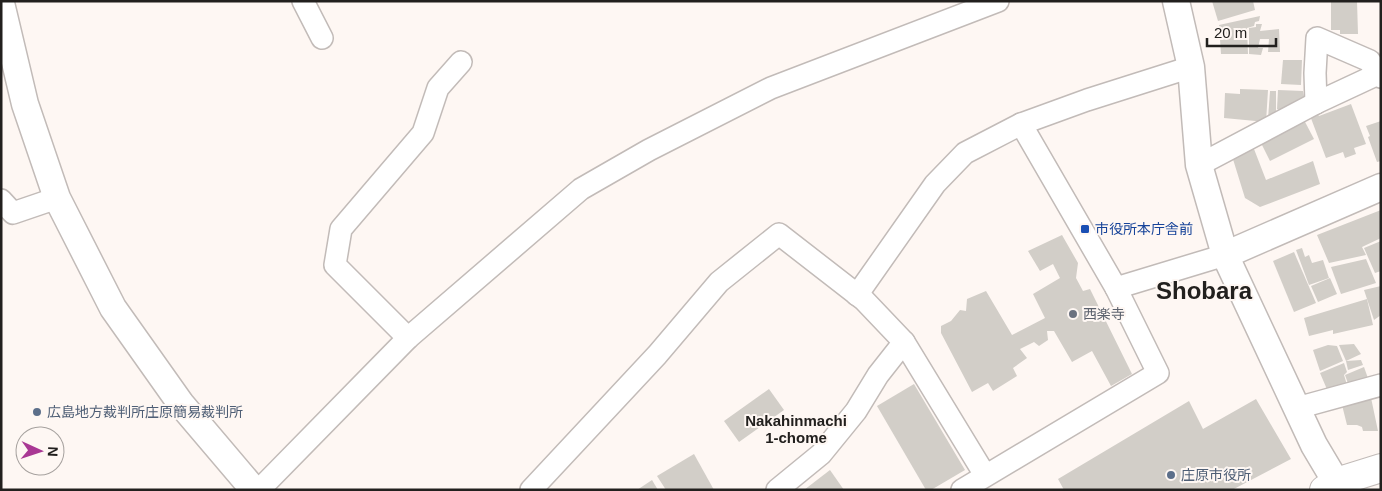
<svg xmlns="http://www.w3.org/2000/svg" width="1382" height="491" font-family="Helvetica,'Noto Sans JP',sans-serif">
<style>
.building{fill:#d2cec8}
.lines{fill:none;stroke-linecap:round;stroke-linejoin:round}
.minor-casing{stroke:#c2bbb8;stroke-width:24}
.tertiary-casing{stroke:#c2bbb8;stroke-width:29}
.secondary-casing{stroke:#c2bbb8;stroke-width:30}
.minor{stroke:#fff;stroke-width:21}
.tertiary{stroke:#fff;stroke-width:26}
.secondary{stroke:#fff;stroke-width:28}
.transit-dot{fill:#1a4fb4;stroke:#fef7f3;stroke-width:2}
.worship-dot{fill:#6b7280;stroke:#fef7f3;stroke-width:2}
.service-dot{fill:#5c6f8a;stroke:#fef7f3;stroke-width:2}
.labels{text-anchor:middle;stroke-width:4;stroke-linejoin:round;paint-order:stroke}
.transit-label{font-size:14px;fill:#164399;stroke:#fef7f3;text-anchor:start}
.worship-label{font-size:14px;fill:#5b616d;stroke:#fef7f3;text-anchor:start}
.service-label{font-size:14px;fill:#4e5e75;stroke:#fef7f3;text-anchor:start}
.neighbourhood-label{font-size:15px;font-weight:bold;fill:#22201e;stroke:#fef7f3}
.town-label{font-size:24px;font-weight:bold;fill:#22201e;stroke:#fef7f3}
</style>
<rect width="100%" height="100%" fill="#fef7f3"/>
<g class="building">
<path d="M1212 1H1253L1255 10 1218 21Z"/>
<path d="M1331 1H1357L1358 34H1340V30H1331Z"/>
<path d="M1260 16 1259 21 1255 22 1254 26 1247 28 1248 54H1221L1219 25Z"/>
<path d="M1256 24H1262L1260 31 1279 29 1280 52H1268L1269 39H1260L1258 48H1263L1261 55 1249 54V28L1256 27Z"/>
<path d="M1283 60H1302L1301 85 1281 84Z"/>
<path d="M1240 89 1268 90 1266 122 1224 118 1225 93 1240 94Z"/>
<path d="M1278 90 1303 91 1305 102 1282 111 1277 109Z"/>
<path d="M1270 91H1276V111L1268 119Z"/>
<path d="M1351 104 1366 144 1354 148 1356 154 1345 158 1343 152 1326 158 1309 113 1316 110 1319 116Z"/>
<path d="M1304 120 1314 139 1270 161 1260 141Z"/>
<path d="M1381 121V161L1377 162 1368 137 1370 136 1366 126Z"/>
<path d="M1254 149 1266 180 1313 161 1320 184 1260 207 1245 198 1232 156Z"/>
<path d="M1381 210V238L1362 247 1366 255 1329 263 1317 235Z"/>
<path d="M1062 235 1078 263 1076 278 1083 291 1090 289 1132 374 1111 386 1092 351 1072 362 1054 331H1047L1048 340 1039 346 1034 342 1020 349 1027 358 1013 368 1017 376 993 391 988 383 972 392 941 333V326L951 321 960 310 966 311 967 299 986 291 1012 335 1045 318 1033 294 1060 278 1053 264 1040 271 1028 251Z"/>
<path d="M1381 241V271L1375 273 1364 248Z"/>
<path d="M1302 248 1305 257 1309 255 1312 263 1323 260 1329 278 1309 285 1296 250Z"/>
<path d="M1294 252 1316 303 1294 312 1273 261Z"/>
<path d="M1366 259 1376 283 1341 294 1331 267Z"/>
<path d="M1330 278 1337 294 1318 302 1311 286Z"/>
<path d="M1381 286V315L1374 320 1364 290Z"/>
<path d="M1367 299 1373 325 1333 334V330L1309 336 1304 318Z"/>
<path d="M1354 344 1361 354 1346 361 1339 345Z"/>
<path d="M1328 345 1337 346 1343 361 1320 371 1313 350Z"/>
<path d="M1361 360 1363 365 1348 370 1346 361Z"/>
<path d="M1344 363 1347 372 1344 375 1348 388 1329 394 1320 373Z"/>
<path d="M1364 367 1370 384 1350 389 1345 375Z"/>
<path d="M914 384 965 470 931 490H926L877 406Z"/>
<path d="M769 389 784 410 739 442 724 421Z"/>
<path d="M1370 393 1378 431H1363L1362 427 1357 425H1347L1341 401Z"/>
<path d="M1256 399 1291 459 1232 490H1064L1058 479 1189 401 1203 429Z"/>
<path d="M694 454 714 490H666L657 476Z"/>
<path d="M830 470 844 490H804Z"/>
<path d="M652 480 658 490H637Z"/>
</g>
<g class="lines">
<g class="minor-casing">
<g id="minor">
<path d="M303 1 322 38"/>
<path d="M1316 103 1315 73 1317 38 1370 61 1376 75"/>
<path d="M1021 124 1116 288"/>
<path d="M1199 165 1316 103 1376 75 1381 77"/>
<path d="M1 200 13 213 57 198"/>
<path d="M857 295 935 184 965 153 1021 124 1087 100 1191 67"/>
<path d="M408 338 335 265 341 229 423 133 438 88 461 62"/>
<path d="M1297 408 1381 385"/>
<path d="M259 490 408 338 581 189 649 150 771 88 998 1"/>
<path d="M531 490 657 355 719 282 779 234 864 300 904 342"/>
<path d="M777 490 821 454 856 411 878 375 904 342 985 475"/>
<path d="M962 490 1158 373 1116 288 1225 255"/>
</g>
</g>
<g class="tertiary-casing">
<g id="tertiary">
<path d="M1176 1 1191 67 1199 165 1225 255"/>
<path d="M1 3 25 104 57 198 113 308 181 404 254 490"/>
<path d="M1336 482 1314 445 1225 255 1381 187"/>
</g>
</g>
<g class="secondary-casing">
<path id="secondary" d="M1324 490 1336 482 1381 468"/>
</g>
<use href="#minor" class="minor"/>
<use href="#tertiary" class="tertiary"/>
<use href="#secondary" class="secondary"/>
</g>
<rect class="transit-dot" x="1080" y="224" width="10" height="10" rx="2.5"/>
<circle class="worship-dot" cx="1073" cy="314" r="5"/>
<g class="service-dot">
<circle cx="37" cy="412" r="5"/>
<circle cx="1171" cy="475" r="5"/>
</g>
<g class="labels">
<g class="transit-label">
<text x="1095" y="234">市役所本庁舎前</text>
</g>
<g class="worship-label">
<text x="1083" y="319">西楽寺</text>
</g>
<g class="service-label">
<text x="47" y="417">広島地方裁判所庄原簡易裁判所</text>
<text x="1181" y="480">庄原市役所</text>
</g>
<g class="neighbourhood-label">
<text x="796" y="426">Nakahinmachi<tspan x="796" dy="17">1-chome</tspan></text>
</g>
<g class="town-label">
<text x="1204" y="299">Shobara</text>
</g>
</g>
<rect width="1382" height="491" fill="none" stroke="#22201e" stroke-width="5"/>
<g transform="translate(40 451) rotate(93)"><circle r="24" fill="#fef7f3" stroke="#a6a19e"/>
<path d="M0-4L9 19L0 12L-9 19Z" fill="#a93894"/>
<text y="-8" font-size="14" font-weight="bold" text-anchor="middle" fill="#22201e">N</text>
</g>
<path d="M1207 38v8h69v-8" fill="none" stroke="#22201e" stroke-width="2.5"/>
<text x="1214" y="38" font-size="15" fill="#22201e" stroke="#fef7f3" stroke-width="4" paint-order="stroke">20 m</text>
</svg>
